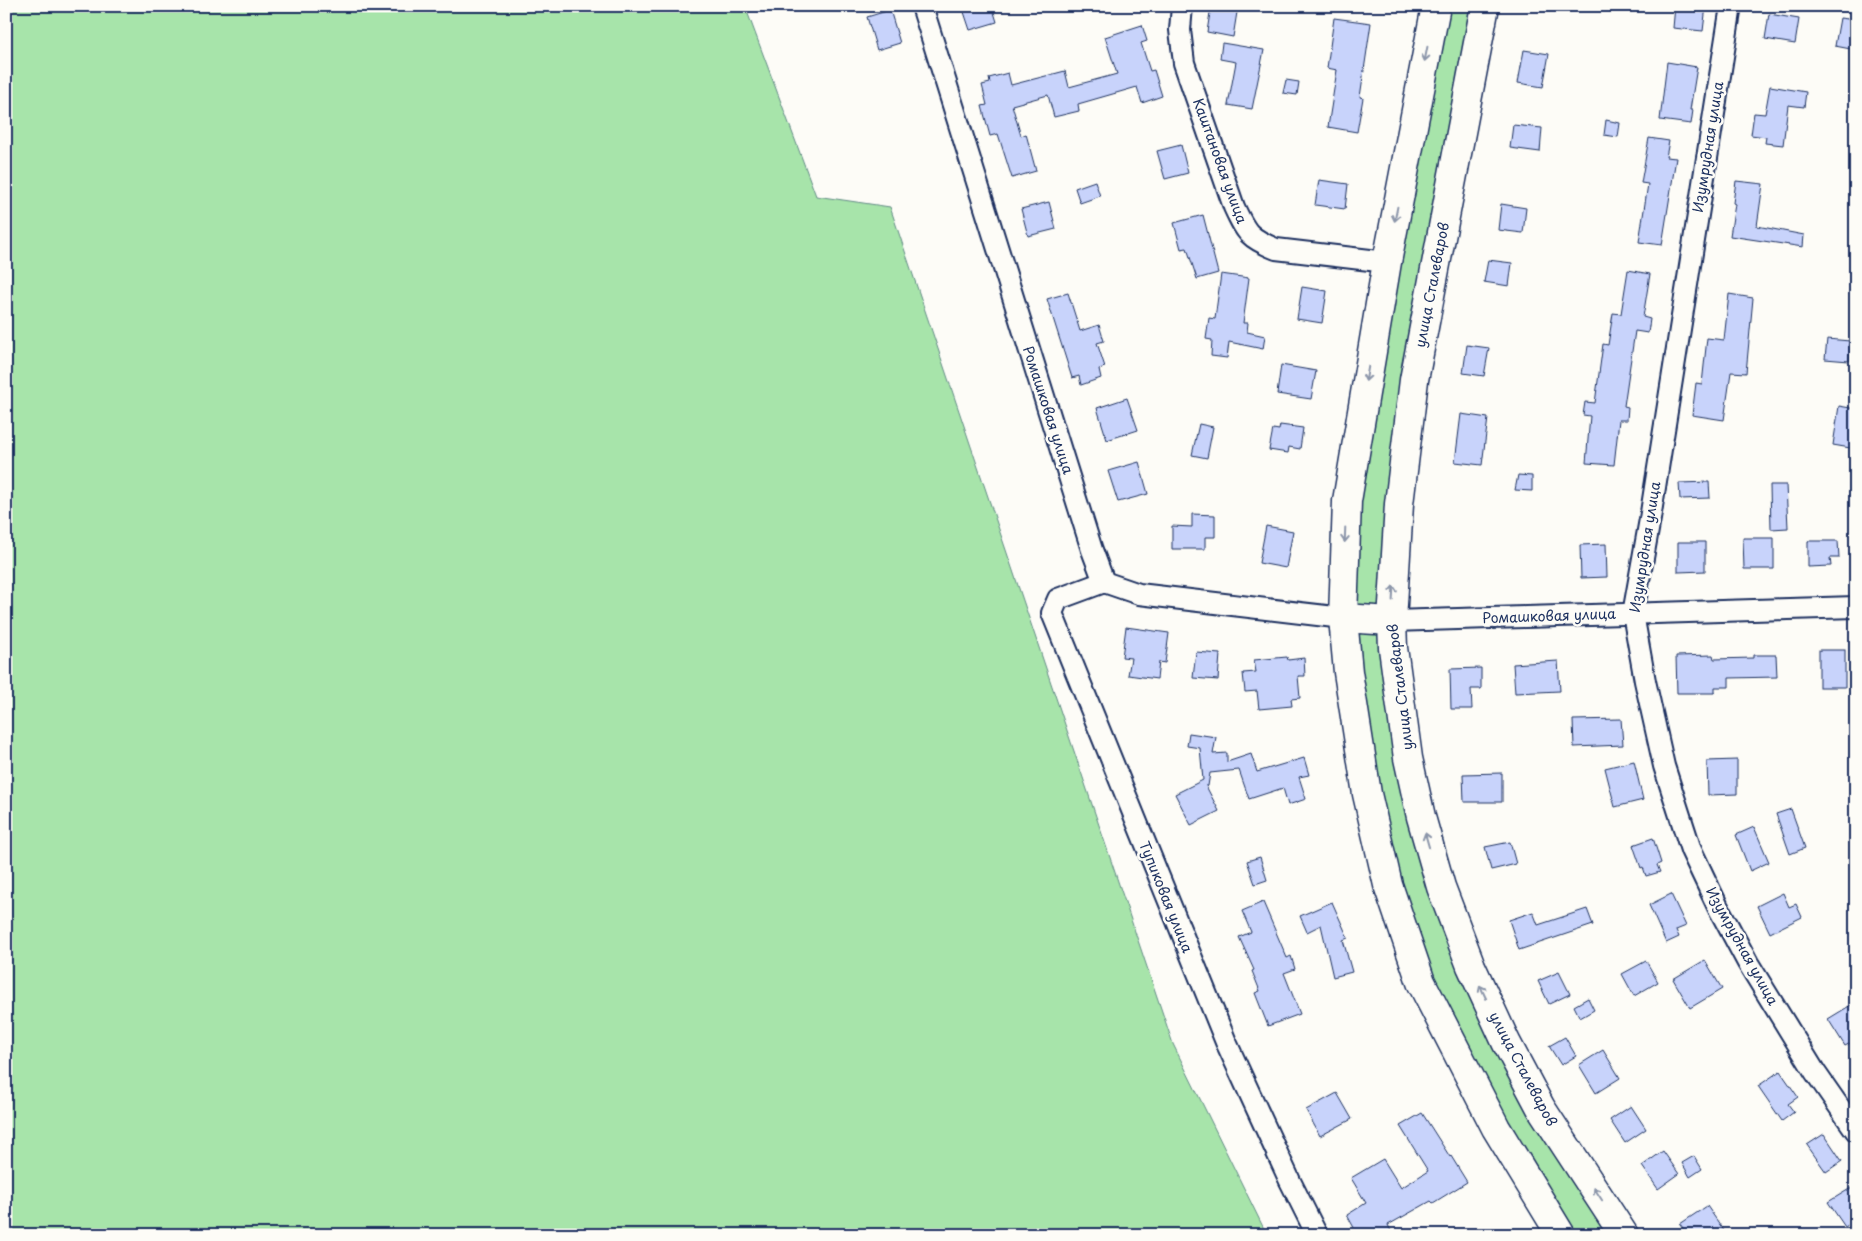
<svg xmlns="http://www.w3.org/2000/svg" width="1862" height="1241" font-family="'Playpen Sans',sans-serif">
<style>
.green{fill:#a7e4aa;stroke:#618a84}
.building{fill:#c8d3fb;stroke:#1b2f5e}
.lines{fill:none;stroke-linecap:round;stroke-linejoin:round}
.minor-casing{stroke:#1b2f5e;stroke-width:24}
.secondary-casing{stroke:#1b2f5e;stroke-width:31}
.minor{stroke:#fdfcf7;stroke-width:20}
.secondary{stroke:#fdfcf7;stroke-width:28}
.oneway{stroke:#8c96aa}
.labels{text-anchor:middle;stroke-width:5;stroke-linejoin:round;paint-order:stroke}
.street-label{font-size:14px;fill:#1b2f5e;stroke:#fdfcf7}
</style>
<rect width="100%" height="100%" fill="#fdfcf7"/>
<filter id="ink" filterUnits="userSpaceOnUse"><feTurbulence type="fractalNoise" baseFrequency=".02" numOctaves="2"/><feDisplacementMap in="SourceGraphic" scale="10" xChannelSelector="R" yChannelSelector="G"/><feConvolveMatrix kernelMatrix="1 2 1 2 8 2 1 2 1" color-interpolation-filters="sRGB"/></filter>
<g filter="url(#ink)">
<g class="green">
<path d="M6 6H745L816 196 890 207 1173 1044 1267 1235H6Z"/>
<path d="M1445 6H1477L1383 609 1354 607V533Z"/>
<path d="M1378 627 1420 847 1609 1235H1572L1520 1153 1438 996 1388 856 1355 633Z"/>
</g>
<g class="building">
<path d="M962 6H992L997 22 970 30Z"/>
<path d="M1211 6H1238L1233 37 1207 32Z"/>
<path d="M1675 6H1706L1703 31 1673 28Z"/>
<path d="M890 10 900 43 877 50 867 17Z"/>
<path d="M1769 14 1799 19 1795 44 1765 39Z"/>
<path d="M1334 18 1371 23 1360 97 1363 98 1357 132 1328 127 1337 70 1327 68Z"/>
<path d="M1840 18 1856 20V50L1835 46Z"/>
<path d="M1142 25 1147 41 1141 43 1150 71 1154 70 1162 96 1142 103 1137 87 1078 104 1079 111 1054 117 1048 95 1012 105 1021 136 1026 134 1036 171 1012 178 998 134 990 136 982 106 987 105 982 85 990 83 989 78 1008 73 1011 85 1065 71 1069 87 1117 74 1105 37Z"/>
<path d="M1222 43 1264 50 1252 109 1228 105 1236 62 1220 59Z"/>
<path d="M1524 50 1549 54 1543 87 1518 83Z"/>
<path d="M1667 62 1697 67 1690 110H1693L1691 124 1660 120Z"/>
<path d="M1286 80 1299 82 1297 95 1283 93Z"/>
<path d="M1770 86 1806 92 1804 107 1788 105 1783 145 1765 143 1766 137 1751 135 1754 113 1765 114Z"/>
<path d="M1606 120 1620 123 1618 137 1604 135Z"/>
<path d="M1513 125 1542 128 1540 152 1510 148Z"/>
<path d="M1649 138 1669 141 1666 157 1676 158 1662 245 1639 242 1648 184 1641 183Z"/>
<path d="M1181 145 1188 173 1165 179 1157 151Z"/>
<path d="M1319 180 1348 184 1345 209 1315 205Z"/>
<path d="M1095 181 1100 196 1080 203 1075 188Z"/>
<path d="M1736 181 1763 184 1757 226 1804 235 1803 247 1730 236 1735 204 1733 203Z"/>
<path d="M1049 202 1056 229 1028 236 1021 209Z"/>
<path d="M1501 204 1526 208 1523 233 1498 230Z"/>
<path d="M1203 215 1218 273 1197 279 1187 248 1181 249 1174 223Z"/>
<path d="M1488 260 1512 263 1509 286 1484 282Z"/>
<path d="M1628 270 1650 274 1643 317 1650 319 1648 333 1635 331 1624 406 1628 407 1627 420H1619L1614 465 1586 463 1590 416 1583 415 1585 402 1595 403 1603 344 1608 345 1613 313 1621 314Z"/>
<path d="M1221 274 1249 278 1243 323H1248L1247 332 1265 336 1263 349 1229 342 1227 358 1211 356 1212 340 1206 339 1209 318 1215 319Z"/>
<path d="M1302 287 1327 291 1322 323 1297 319Z"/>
<path d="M1068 293 1080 331 1099 325 1104 341 1097 343 1105 367 1099 369 1101 378 1081 385 1079 376 1072 378 1047 299Z"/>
<path d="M1729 294 1753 298 1746 373 1731 372 1724 420 1692 415 1696 383 1702 384 1707 338 1724 340Z"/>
<path d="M1827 339 1850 341 1849 361 1825 359Z"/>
<path d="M1467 345 1489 348 1484 376 1463 373Z"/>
<path d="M1281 365 1316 371 1311 399 1277 394Z"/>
<path d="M1127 398 1138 430 1107 440 1097 408Z"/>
<path d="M1839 406 1856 409V449L1833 445Z"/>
<path d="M1461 414 1488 418 1482 465 1455 462Z"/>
<path d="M1199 424 1213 427 1207 458 1192 455Z"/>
<path d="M1280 425 1303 428 1300 449 1289 447 1288 453 1269 450 1273 429 1279 430Z"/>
<path d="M1139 462 1148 494 1118 502 1108 471Z"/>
<path d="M1518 475 1532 476V491L1515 490Z"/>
<path d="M1709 482 1710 498 1680 499 1679 483Z"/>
<path d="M1770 485H1786L1788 528 1771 529Z"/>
<path d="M1192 514 1215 515V537H1205V549H1172V526L1192 527Z"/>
<path d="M1266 526 1293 531 1286 568 1259 563Z"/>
<path d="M1743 538H1774V569H1744Z"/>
<path d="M1808 541H1838L1839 558H1830L1831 566 1808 567Z"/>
<path d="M1678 542H1705V571L1678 572Z"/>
<path d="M1606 544 1607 577 1581 578 1580 545Z"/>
<path d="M1126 627 1169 633 1165 663 1159 662 1157 679 1128 675 1131 658 1122 657Z"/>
<rect x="1819" y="650" width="26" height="37"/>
<path d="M1196 652 1220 654 1218 680 1193 678Z"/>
<path d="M1713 655 1714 659 1753 658V655H1776L1777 677 1729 678V687H1715V693H1677L1676 656Z"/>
<path d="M1287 657 1288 660 1304 658 1305 676H1298L1300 698 1291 699 1292 706 1259 709 1257 691 1245 692 1243 673 1256 672 1254 660Z"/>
<path d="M1558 661 1560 691 1515 693 1513 664Z"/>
<path d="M1481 668V689H1471L1472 709H1451L1450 669Z"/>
<path d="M1621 719 1623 745 1574 747 1573 720Z"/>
<path d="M1189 733 1216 737 1213 754 1227 753V762L1251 754 1257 772 1304 758 1309 775 1299 777 1306 799 1288 805 1283 788 1249 799 1239 770 1210 773 1208 786H1206L1219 811 1191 825 1175 794 1203 780 1200 748 1187 746Z"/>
<path d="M1737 760V794L1708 795 1707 761Z"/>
<path d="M1634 761 1643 800 1615 807 1605 768Z"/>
<path d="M1502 773V802H1464L1463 774Z"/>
<path d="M1791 809 1805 848 1790 854 1776 814Z"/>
<path d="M1754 827 1769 862 1750 871 1736 835Z"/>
<path d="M1653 838 1661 863 1657 865 1660 872 1646 876 1643 867 1641 868 1633 845Z"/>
<path d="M1510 842 1516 864 1491 870 1485 847Z"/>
<path d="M1260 857 1267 880 1255 884 1247 861Z"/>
<path d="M1783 893 1789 907 1796 904 1802 917 1770 933 1757 906Z"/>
<path d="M1671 894 1686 926 1676 930 1679 937 1666 943 1649 905Z"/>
<path d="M1263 902 1287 958 1291 956 1295 969 1284 973 1300 1014 1268 1026 1255 993 1260 991 1252 971 1254 970 1239 937 1251 932 1242 911Z"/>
<path d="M1332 902 1348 938 1343 940 1352 972 1333 977 1321 925 1307 932 1300 916Z"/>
<path d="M1587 909 1593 925 1519 950 1509 920 1533 912 1538 925Z"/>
<path d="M1705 960 1722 989 1690 1008 1673 979Z"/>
<path d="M1646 961 1658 982 1634 996 1622 974Z"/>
<path d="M1559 972 1570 994 1549 1004 1538 981Z"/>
<path d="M1588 998 1594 1010 1580 1018 1574 1006Z"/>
<path d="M1851 1005 1856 1012V1040L1845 1046 1828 1019Z"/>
<path d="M1565 1037 1576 1056 1561 1065 1549 1046Z"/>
<path d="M1603 1050 1620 1078 1596 1093 1579 1065Z"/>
<path d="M1780 1071 1798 1097 1788 1104 1794 1112 1782 1121 1758 1086Z"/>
<path d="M1337 1093 1352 1119 1320 1136 1306 1110Z"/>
<path d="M1631 1106 1646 1129 1625 1143 1610 1120Z"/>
<path d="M1422 1113 1450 1157 1451 1156 1467 1182 1433 1203 1431 1201 1388 1225 1393 1235H1358L1347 1215 1366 1203 1351 1178 1383 1159 1401 1188 1428 1171 1400 1126Z"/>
<path d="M1824 1134 1842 1161 1826 1172 1807 1145Z"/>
<path d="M1663 1151 1679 1174 1658 1189 1642 1166Z"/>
<path d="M1694 1156 1702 1169 1690 1177 1682 1163Z"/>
<path d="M1856 1185V1220L1845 1227 1828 1202Z"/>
<path d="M1707 1206 1727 1235H1688L1680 1224Z"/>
</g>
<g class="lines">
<g class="minor-casing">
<g id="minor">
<path d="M922 6 1092 550 1104 582"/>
<path d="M1182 6 1180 30 1184 63 1234 207C1246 233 1249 238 1276 249L1387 262"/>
<path d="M1731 6 1650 519 1633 614 1645 681 1664 766 1691 850 1718 907 1748 963 1815 1072 1856 1131"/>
<path d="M1104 582 1058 599 1052 613 1226 1042 1290 1181 1317 1235"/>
<path d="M1104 582 1139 594 1343 618"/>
<path d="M1392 621 1856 607"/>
</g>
</g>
<g class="secondary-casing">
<g id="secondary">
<path d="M1436 6 1387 262 1347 501 1343 618 1348 672 1367 794 1388 885 1421 982 1496 1128 1561 1235"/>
<path d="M1485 6 1414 380 1399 504 1392 621 1393 648 1408 758 1421 817 1441 887 1471 966 1506 1042 1541 1108 1624 1235"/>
<path d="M1343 618 1392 621"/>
</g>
</g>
<use href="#minor" class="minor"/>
<use href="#secondary" class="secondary"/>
</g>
<defs><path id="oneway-shaft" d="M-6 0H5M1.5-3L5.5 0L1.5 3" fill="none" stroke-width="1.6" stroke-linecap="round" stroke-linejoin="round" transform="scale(1.25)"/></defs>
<g class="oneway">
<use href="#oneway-shaft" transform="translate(1426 54) rotate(101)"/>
<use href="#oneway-shaft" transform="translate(1396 214) rotate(101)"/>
<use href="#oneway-shaft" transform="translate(1367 374) rotate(100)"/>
<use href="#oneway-shaft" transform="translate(1345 535) rotate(92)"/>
<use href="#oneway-shaft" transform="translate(1393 593) rotate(-87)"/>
<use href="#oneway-shaft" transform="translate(1427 840) rotate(-106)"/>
<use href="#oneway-shaft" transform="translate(1483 992) rotate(-115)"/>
<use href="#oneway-shaft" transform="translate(1598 1194) rotate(-123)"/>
</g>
</g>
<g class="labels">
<g class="street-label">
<text transform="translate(1708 147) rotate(-81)" y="5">Изумрудная улица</text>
<text transform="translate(1220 161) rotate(70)" y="5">Каштановая улица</text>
<text transform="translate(1432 285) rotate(-79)" y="5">улица Сталеваров</text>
<text transform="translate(1048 410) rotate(72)" y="5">Ромашковая улица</text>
<text transform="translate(1645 547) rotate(-81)" y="5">Изумрудная улица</text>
<text transform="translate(1549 616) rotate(-2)" y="5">Ромашковая улица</text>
<text transform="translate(1400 687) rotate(-97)" y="5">улица Сталеваров</text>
<text transform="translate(1166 897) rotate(68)" y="5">Тупиковая улица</text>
<text transform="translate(1742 946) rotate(61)" y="5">Изумрудная улица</text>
<text transform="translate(1523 1069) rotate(62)" y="5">улица Сталеваров</text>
</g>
</g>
<rect width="1862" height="1241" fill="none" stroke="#fdfcf7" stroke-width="25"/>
<rect x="12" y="12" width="1837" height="1216" fill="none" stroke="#1b2f5e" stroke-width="2" filter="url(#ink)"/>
</svg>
